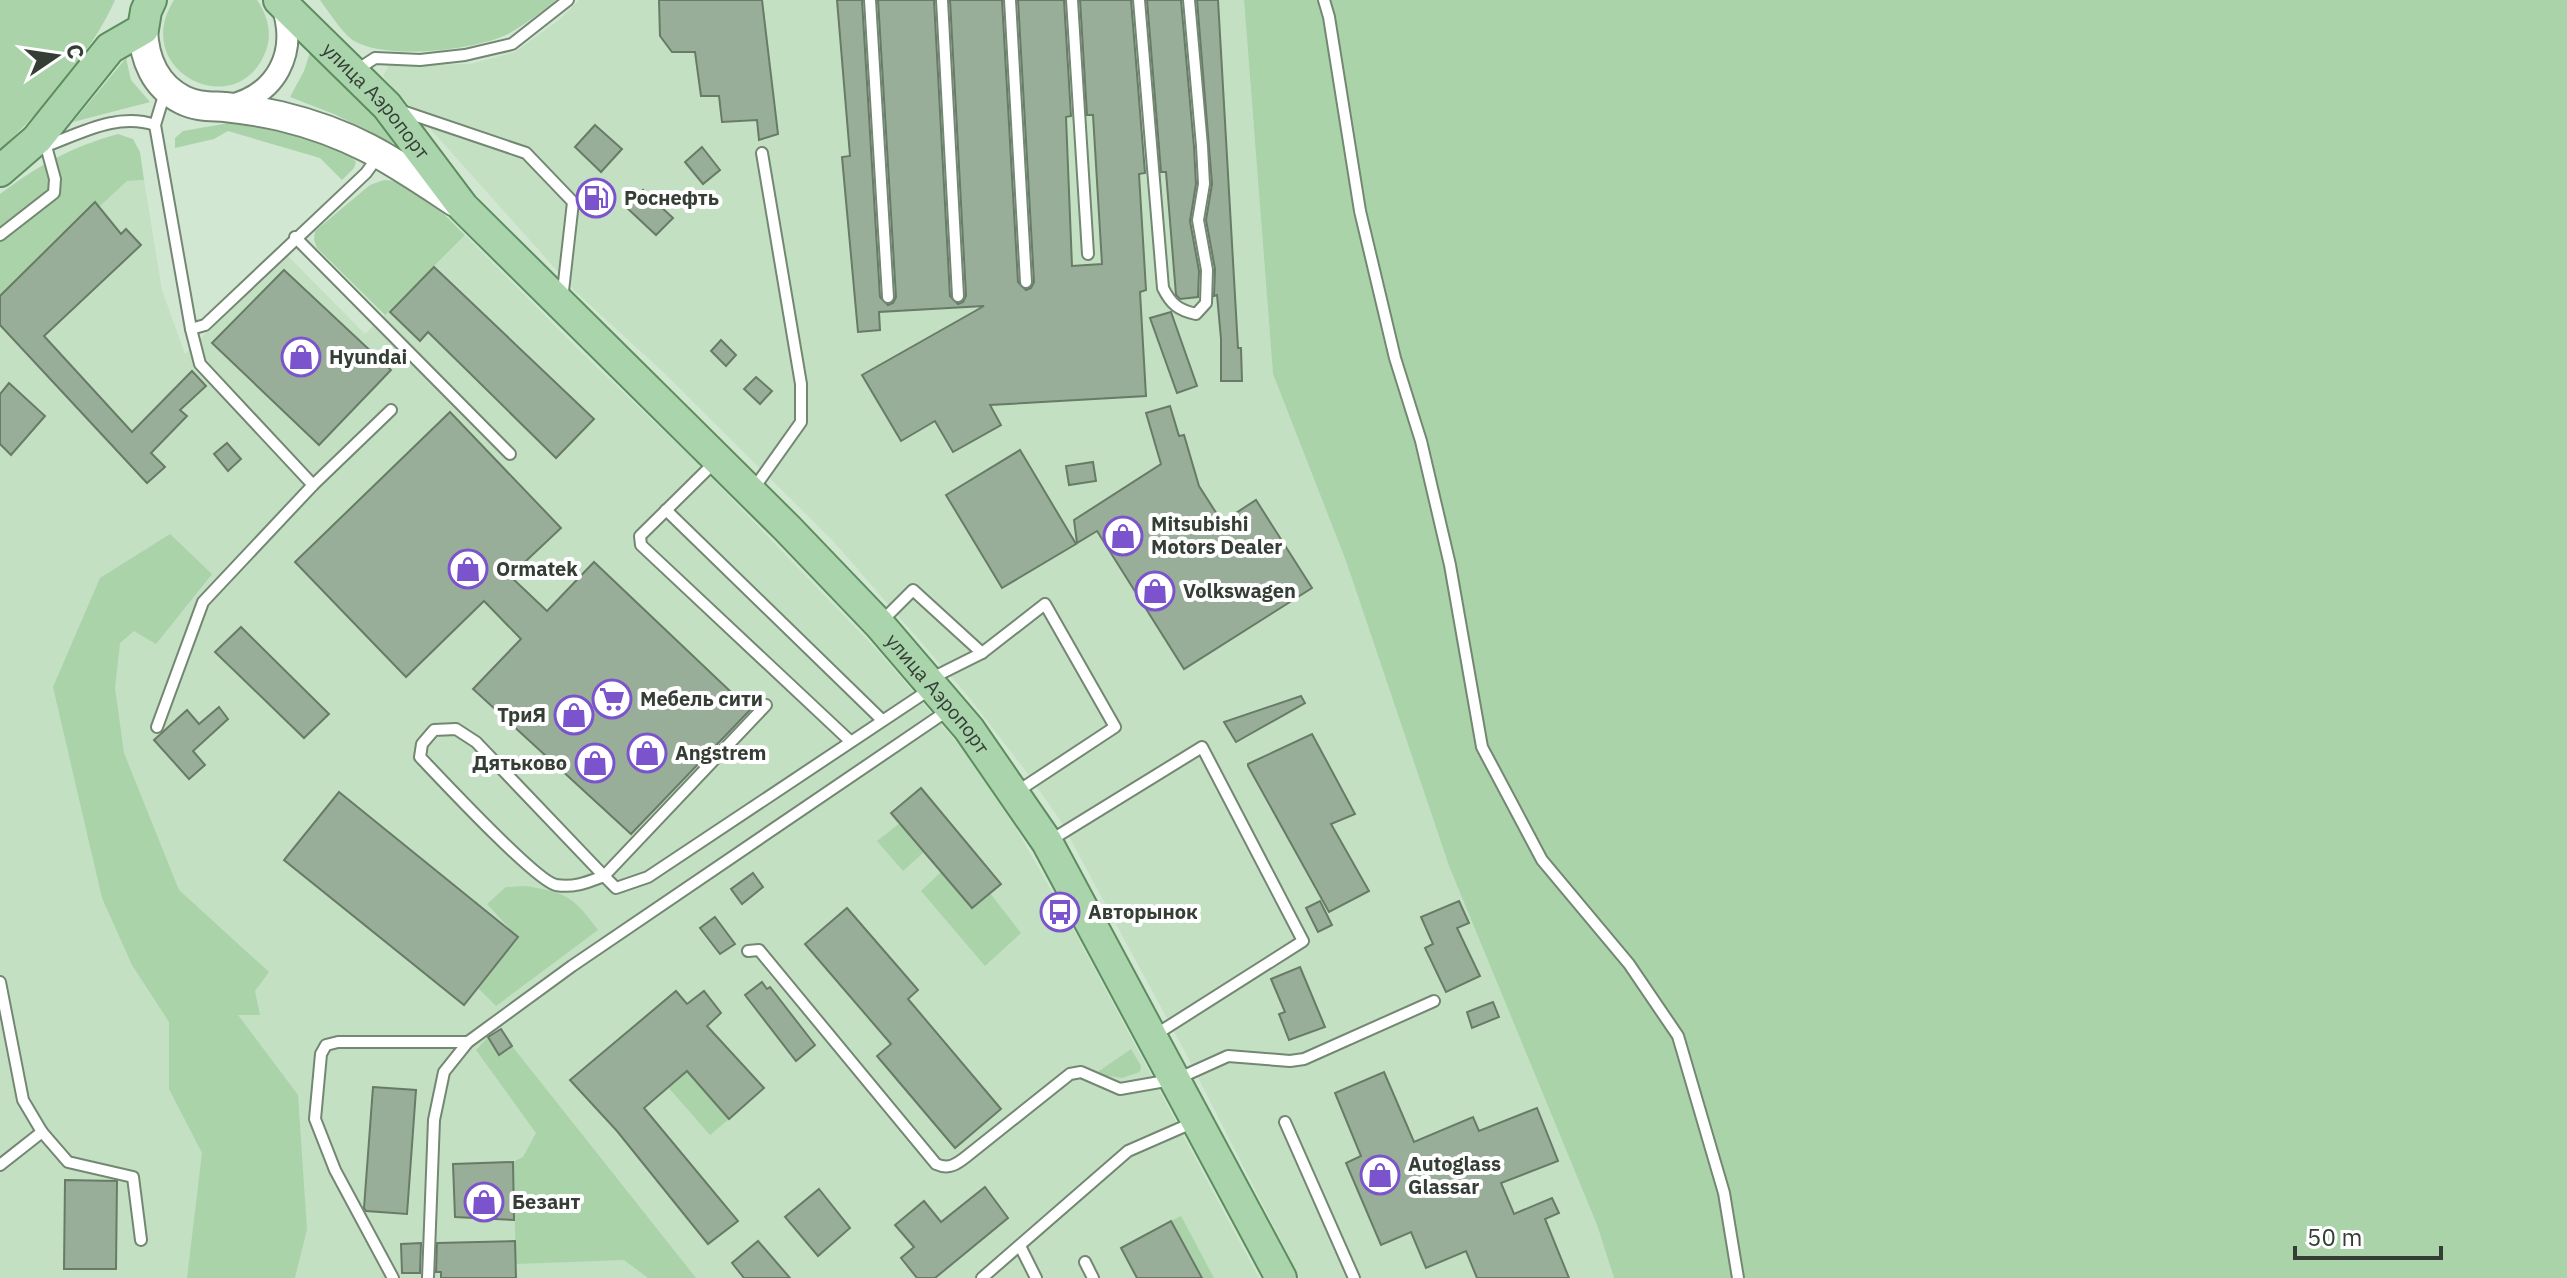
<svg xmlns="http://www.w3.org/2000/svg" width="2567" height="1278" font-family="'IBM Plex Sans',sans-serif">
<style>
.built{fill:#c4e0c3}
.green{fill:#aad3aa}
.building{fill:#99ae98;stroke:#677b67;stroke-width:2}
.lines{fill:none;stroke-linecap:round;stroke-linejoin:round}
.lane-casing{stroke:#738772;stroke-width:14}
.street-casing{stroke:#738772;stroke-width:24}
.secondary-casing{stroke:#738772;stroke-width:32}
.primary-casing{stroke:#5d8d5e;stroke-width:34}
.lane{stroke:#fff;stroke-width:10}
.street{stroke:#fff;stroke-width:20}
.secondary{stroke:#fff;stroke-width:28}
.primary{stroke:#aad4ac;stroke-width:30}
.labels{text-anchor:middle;stroke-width:8;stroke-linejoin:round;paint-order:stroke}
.street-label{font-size:20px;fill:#353e35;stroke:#fff}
.poi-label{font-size:20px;font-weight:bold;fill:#353e35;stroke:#fff;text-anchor:start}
</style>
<rect width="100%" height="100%" fill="#d1e7d1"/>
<g class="built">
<path d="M579 0H1244L1273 374 1346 561 1449 866 1597 1225 1614 1278H1300L1185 1052 1060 820 1025 770 967 695 833 541 663 372 577 293 383 76 389 65 470 64 515 52 560 19Z"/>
<path d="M144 180 162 290 185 354 286 254 365 334 465 235 580 351 699 465 879 652 988 779 1075 932 1259 1278H295L307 1230 200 1278H0V296L94 202 99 207 127 181Z"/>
</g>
<g class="green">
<path d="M0 0H115C93 50 41 113 0 149Z"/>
<path d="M174 0H257C268 16 273 35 265 53 236 124 129 71 174 0Z"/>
<path d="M320 0H556C542 12 525 24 510 33 478 50 389 60 356 42 345 37 328 11 320 0Z"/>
<path d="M1244 0H2567V1278H1614L1597 1225 1449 866 1346 561 1273 374Z"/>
<path d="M311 49 396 139 392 143 334 114 290 97 304 71Z"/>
<path d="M126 58 131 80 150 102 73 122Z"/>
<path d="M229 123C257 128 339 140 356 162L354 168 342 180 320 158 228 131 214 139 175 148V138L183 131Z"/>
<path d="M118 134 133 139 140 152 144 180 127 181 99 207 94 203 0 296V194C39 165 71 147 118 134Z"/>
<path d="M384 180C417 181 442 213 465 235L385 315 317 248 314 240 315 231 370 185Z"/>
<path d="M170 534 212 574 156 644 134 631 120 643 115 688 124 753 179 890 269 972 255 991 260 1015H238L298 1095 307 1230 295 1278H187L202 1153 169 1089V1022L132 965 102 898 53 687 100 578Z"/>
<path d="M900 823 924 852 903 871 877 841Z"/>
<path d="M941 872 971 908 990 893 1021 933 985 966 921 891Z"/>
<path d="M526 886C567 893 573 896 598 930L496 1006 478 988 518 938 487 904 506 887Z"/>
<path d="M488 1037 499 1054 512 1046 696 1278H648L624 1260 516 1264 513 1162 523 1157 536 1133 476 1050Z"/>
<path d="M1131 1049 1141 1066 1140 1072 1122 1078 1095 1074Z"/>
<path d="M687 1071 729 1119 710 1135 668 1087Z"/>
<path d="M1181 1216 1214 1278H1202L1171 1221Z"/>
</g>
<g class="building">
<path d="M659 0H762L778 134 759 140 757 120 722 122 719 96H701L695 52H672L660 36Z"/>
<path d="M837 0H862L880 297 888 305 893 303 896 297 878 0H934L950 296 958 304 963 302 966 296 950 0H1002L1018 282 1026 290 1031 288 1034 282 1018 0H1064L1071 116 1066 117 1072 266 1102 264 1093 115H1087L1080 0H1131L1145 173 1139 174 1146 290 1140 292 1146 396 990 405 1001 425 953 452 935 421 901 441 862 375 984 306 879 312 880 330 858 332 842 157 850 156Z"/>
<path d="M1147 0H1181L1194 147 1196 184 1190 221 1199 271 1198 297 1180 299 1176 295 1166 172H1161Z"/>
<path d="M1197 0H1218L1238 348H1241L1242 381H1221V339L1217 295 1214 296 1215 269 1206 220 1212 184Z"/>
<path d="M595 125 622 149 601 172 575 147Z"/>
<path d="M702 147 720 170 703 184 685 162Z"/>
<path d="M643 190 673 218 656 235 626 207Z"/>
<path d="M95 202 121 234 126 229 141 245 44 336 132 432 192 371 206 386 180 410 187 416 151 453 165 467 147 483 0 325V296Z"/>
<path d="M434 267 594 419 556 458 428 332 420 341 390 312Z"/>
<path d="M284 270 391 370 319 445 212 343Z"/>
<path d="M1171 312 1197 386 1177 393 1150 318Z"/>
<path d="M721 340 736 355 726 366 711 351Z"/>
<path d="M756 377 772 391 760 404 744 389Z"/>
<path d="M9 383 45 416 11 455 0 444V394Z"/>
<path d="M1170 406 1179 436 1184 435 1199 486 1222 522 1256 500 1312 588 1184 669 1097 531 1077 543 1074 520 1161 464 1146 413Z"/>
<path d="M450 412 561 528 510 576 547 611 594 562 750 710 631 834 473 689 521 639 484 601 406 677 295 562Z"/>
<path d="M227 443 241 459 228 471 214 454Z"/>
<path d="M1020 450 1076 544 1002 588 946 495Z"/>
<path d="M1093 462 1096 481 1069 485 1066 466Z"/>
<path d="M241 627 329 714 304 738 215 652Z"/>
<path d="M1301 696 1305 703 1236 742 1224 722Z"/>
<path d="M219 707 228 719 193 751 205 765 189 779 154 740 187 710 199 724Z"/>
<path d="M1312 734 1355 814 1331 824 1369 891 1329 912 1248 766V764Z"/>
<path d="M921 788 1001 884 972 908 891 813Z"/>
<path d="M339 792 518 937 464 1005 284 860Z"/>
<path d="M753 873 763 887 742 904 731 889Z"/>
<path d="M1320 901 1332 925 1318 932 1306 908Z"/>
<path d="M1459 901 1469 923 1457 928 1480 976 1446 992 1425 948 1433 944 1421 917Z"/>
<path d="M847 908 918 990 908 999 1001 1109 955 1148 877 1056 891 1044 805 944Z"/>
<path d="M715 917 735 944 720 954 700 928Z"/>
<path d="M1300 967 1325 1027 1289 1040 1279 1014 1285 1012 1271 979Z"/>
<path d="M762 982 767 989 770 987 815 1045 796 1061 745 995Z"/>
<path d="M676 991 687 1004 704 991 721 1013 707 1026 764 1088 729 1119 687 1071 644 1108 738 1221 708 1244 617 1131 570 1080Z"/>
<path d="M1493 1002 1499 1017 1472 1028 1467 1012Z"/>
<path d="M501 1029 512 1046 499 1055 488 1037Z"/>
<path d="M1384 1072 1414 1142 1473 1117 1479 1131 1537 1108 1558 1161 1501 1183 1514 1214 1552 1198 1559 1213 1545 1219 1569 1278H1477L1466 1251 1426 1268 1411 1232 1381 1245 1346 1163 1361 1156 1335 1093Z"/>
<path d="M373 1087 416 1090 407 1214 366 1211 364 1208Z"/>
<path d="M513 1162 514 1220 455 1217 453 1164Z"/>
<path d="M65 1180 117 1181 116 1269H64Z"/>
<path d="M985 1187 1008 1218 935 1278H917L901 1258 914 1247 895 1225 924 1201 941 1222Z"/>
<path d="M819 1189 850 1228 818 1256 785 1217Z"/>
<path d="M1171 1221 1202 1278H1137L1121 1248Z"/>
<path d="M515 1241 516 1278H441V1272H436L437 1243Z"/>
<path d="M758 1241 790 1278H744L732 1263Z"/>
<path d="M421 1243 420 1273H402L401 1244Z"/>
</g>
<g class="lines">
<g class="lane-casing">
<g id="lane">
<path d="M870 0 888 297"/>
<path d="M942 0 958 296"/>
<path d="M1010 0 1026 282"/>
<path d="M1072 0 1088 254"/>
<path d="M1139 0 1163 288C1171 304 1178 310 1196 314L1206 303 1207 270 1198 220 1204 184 1202 146 1189 0"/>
<path d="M1324 0 1329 17 1360 211 1395 358 1421 441 1450 565 1482 747 1542 860 1629 964 1678 1036 1724 1193 1738 1278"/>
<path d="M355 71 375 58 420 60 465 55 512 44 568 0"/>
<path d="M165 92 155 125 191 329 205 325 366 173 379 155"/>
<path d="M399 110 526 153 573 202 562 300"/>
<path d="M43 143 46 146C81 133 118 112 155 125"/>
<path d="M0 235 54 193 55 179 46 146"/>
<path d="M295 237 510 454"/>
<path d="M716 461 640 536 641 545 850 741"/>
<path d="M313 485 391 410"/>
<path d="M752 491 801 422V384L762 153"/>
<path d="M666 510 882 720"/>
<path d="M881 622 913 590 982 653"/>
<path d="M930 679 982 653 1045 604 1115 727 1018 791"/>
<path d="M766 705 604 876C588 882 575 888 556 885 536 881 441 779 420 757L422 744 434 730 456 729 476 742 604 876 616 888 648 877 929 690"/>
<path d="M157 727 203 602 313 485 200 364 191 329"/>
<path d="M1051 840 1202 747 1303 941 1155 1035"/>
<path d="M748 951 759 950 936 1164C949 1170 957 1164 967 1156L1070 1074 1081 1072 1120 1089 1177 1079 1228 1056 1290 1061 1304 1059 1434 1001"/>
<path d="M0 982 23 1100 42 1132 68 1162 133 1177 141 1240"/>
<path d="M1285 1122 1354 1278"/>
<path d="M0 1165 42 1132"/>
<path d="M1020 1246 1036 1278"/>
<path d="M1085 1262 1093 1278"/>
<path d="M393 1278 335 1170 315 1119 321 1054 326 1045 338 1042H468"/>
<path d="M428 1278 434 1120 444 1072 468 1042 572 966 950 709"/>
<path d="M982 1278 1128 1151 1192 1123"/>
</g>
</g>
<g class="street-casing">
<path id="street" d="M227 106C277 95 298 53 282 6"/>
</g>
<g class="secondary-casing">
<path id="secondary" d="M143 29C144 59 155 86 183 100 197 107 210 106 225 107 243 109 262 112 280 116 355 134 393 161 455 202"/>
</g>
<g class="primary-casing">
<g id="primary">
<path id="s1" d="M279 0 387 106 463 207 787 528 879 624 969 729 1047 842 1281 1278"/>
<path d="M0 171 37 139 110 48 143 29 146 11 151 0"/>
</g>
</g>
<use href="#lane" class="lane"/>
<use href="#street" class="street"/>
<use href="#secondary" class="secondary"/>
<use href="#primary" class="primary"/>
</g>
<defs>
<g id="fuel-ring" transform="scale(2)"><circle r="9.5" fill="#fff" stroke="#7b54cd" stroke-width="1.5"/><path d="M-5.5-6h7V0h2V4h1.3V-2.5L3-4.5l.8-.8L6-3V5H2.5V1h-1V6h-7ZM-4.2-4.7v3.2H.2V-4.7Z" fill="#7b54cd"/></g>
<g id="shop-ring" transform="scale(2)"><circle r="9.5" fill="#fff" stroke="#7b54cd" stroke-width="1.5"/><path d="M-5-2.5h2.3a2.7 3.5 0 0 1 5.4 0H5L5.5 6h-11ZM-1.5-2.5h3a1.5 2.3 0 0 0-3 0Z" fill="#7b54cd"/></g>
<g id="supermarket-ring" transform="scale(2)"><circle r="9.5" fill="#fff" stroke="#7b54cd" stroke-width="1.5"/><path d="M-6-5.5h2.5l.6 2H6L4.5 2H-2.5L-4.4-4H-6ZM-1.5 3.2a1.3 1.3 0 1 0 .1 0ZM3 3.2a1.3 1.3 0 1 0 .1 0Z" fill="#7b54cd"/></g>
<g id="bus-ring" transform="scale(2)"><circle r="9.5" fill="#fff" stroke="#7b54cd" stroke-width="1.5"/><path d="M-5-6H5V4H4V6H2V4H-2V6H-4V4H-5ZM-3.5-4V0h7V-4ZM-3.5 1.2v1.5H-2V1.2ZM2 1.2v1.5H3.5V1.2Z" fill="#7b54cd"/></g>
</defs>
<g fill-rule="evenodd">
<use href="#fuel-ring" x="596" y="198"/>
<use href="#shop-ring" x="301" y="357"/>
<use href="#shop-ring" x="1123" y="536"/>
<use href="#shop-ring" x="468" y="569"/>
<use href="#shop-ring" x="1155" y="591"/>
<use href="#supermarket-ring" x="612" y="699"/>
<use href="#shop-ring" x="574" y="715"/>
<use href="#shop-ring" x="647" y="753"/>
<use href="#shop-ring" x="595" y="763"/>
<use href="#bus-ring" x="1060" y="912"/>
<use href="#shop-ring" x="1380" y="1175"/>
<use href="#shop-ring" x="484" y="1202"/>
</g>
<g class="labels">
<g class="street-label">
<text dy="7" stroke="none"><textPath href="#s1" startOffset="140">улица Аэропорт</textPath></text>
<text dy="7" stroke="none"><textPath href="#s1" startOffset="958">улица Аэропорт</textPath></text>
</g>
<g class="poi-label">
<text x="624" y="205">Роснефть</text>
<text x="329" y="364">Hyundai</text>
<text x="1151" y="531">Mitsubishi<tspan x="1151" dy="23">Motors Dealer</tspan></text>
<text x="496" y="576">Ormatek</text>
<text x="1183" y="598">Volkswagen</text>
<text x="640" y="706">Мебель сити</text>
<text x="546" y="722" text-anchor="end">ТриЯ</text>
<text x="675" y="760">Angstrem</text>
<text x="567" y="770" text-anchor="end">Дятьково</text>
<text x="1088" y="919">Авторынок</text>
<text x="1408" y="1171">Autoglass<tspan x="1408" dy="23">Glassar</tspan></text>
<text x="512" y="1209">Безант</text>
</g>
</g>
<g transform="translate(56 56) rotate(77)" stroke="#ffffff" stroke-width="6" paint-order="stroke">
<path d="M0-6L14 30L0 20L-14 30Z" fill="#353e35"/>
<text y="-12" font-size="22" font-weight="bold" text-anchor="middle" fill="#353e35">С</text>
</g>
<path d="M2295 1246v12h146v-12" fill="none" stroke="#353e35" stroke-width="4"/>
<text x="2307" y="1246" font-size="24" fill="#353e35" stroke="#ffffff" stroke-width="6" paint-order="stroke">50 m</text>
</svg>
